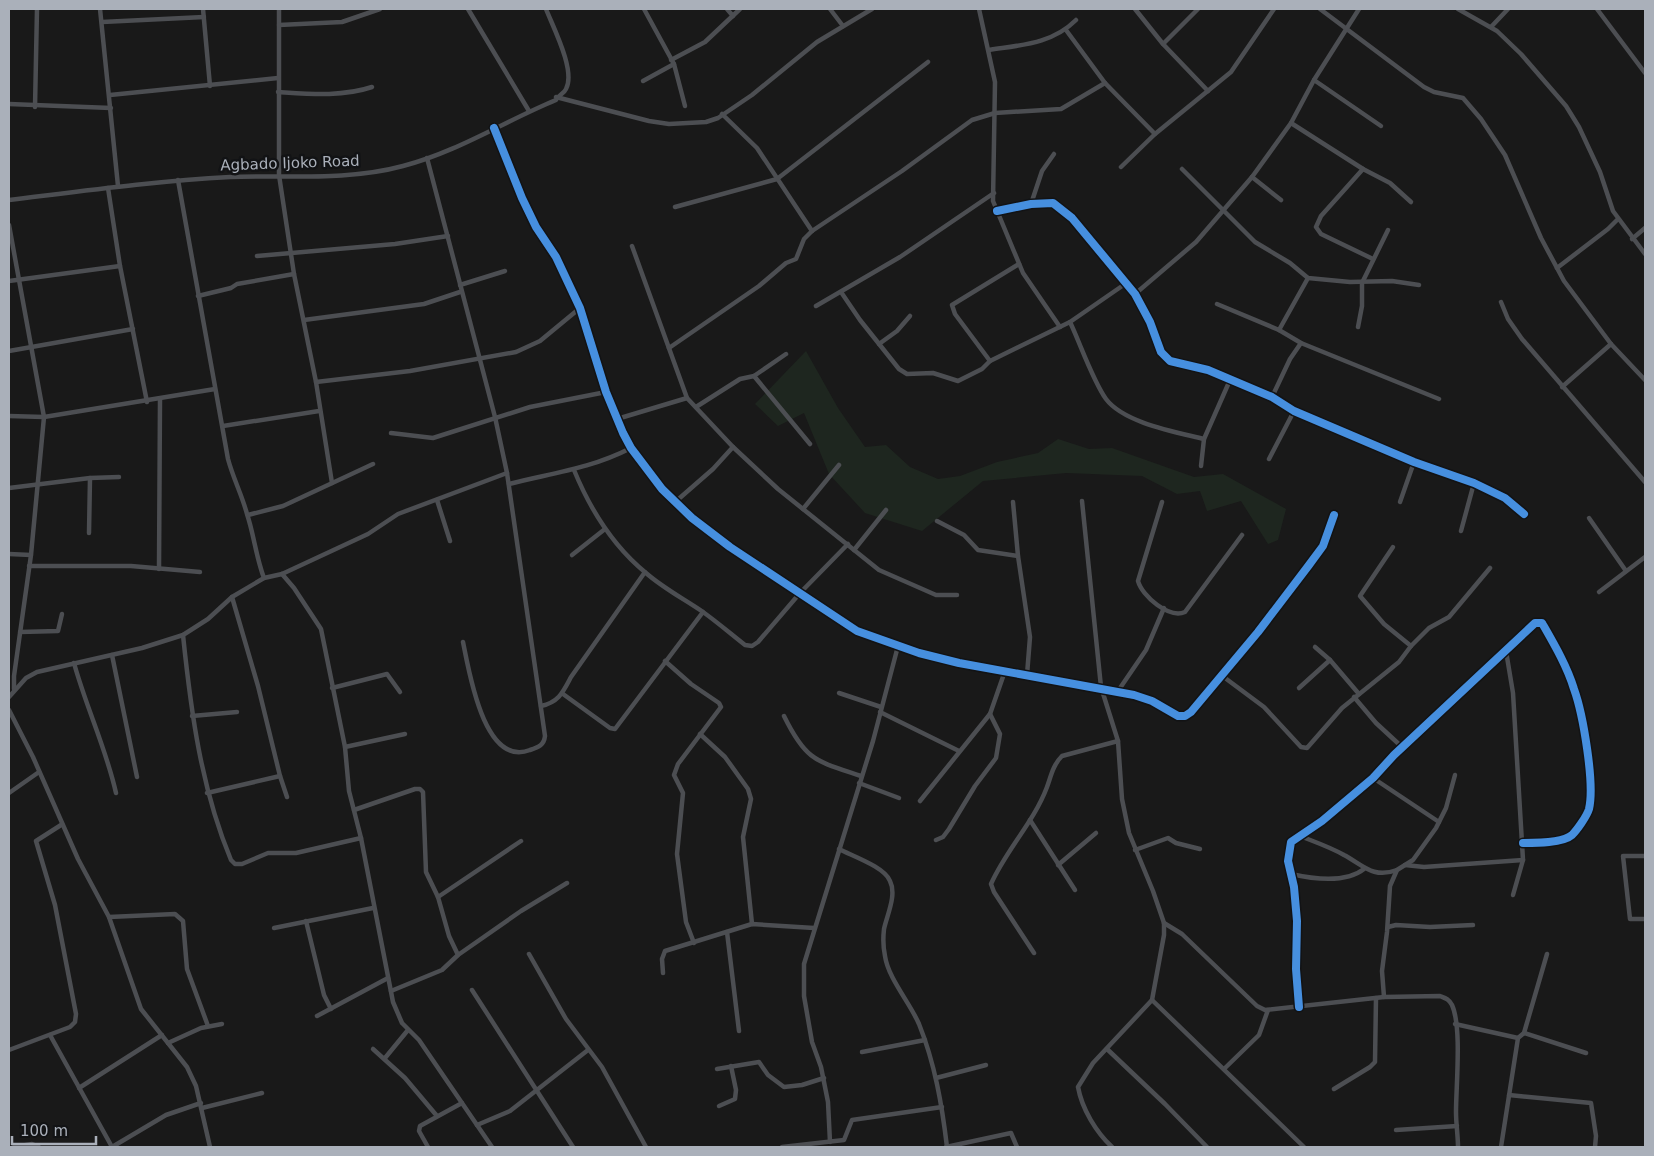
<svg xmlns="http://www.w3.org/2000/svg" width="1654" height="1156" font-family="'DejaVu Sans',sans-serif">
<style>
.green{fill:#1e261f}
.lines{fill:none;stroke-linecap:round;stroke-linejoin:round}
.minor{stroke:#4c4e52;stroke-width:4.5}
.cycleway-casing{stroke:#121315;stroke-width:11}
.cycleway{stroke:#468fdf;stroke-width:8}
.labels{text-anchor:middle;stroke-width:5;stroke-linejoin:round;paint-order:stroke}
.street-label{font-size:15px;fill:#aab0ba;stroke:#121315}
</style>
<rect width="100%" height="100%" fill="#191919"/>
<path class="green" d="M806 351 838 408 865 447 886 445 910 467 938 479 960 476 997 462 1038 453 1058 439 1089 449 1112 448 1194 477 1223 474 1286 509 1278 540 1268 544 1241 501 1207 511 1200 491 1177 494 1142 476 1066 473 983 481 922 531 865 513 829 474 804 413 778 426 755 404Z"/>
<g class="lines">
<g class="minor">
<path d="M100 9 118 186"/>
<path d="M203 9 210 86"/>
<path d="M279 9V175L294 274 316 382 332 483"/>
<path d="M468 9 529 111"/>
<path d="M644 9 674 64 685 106"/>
<path d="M727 9 733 16"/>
<path d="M830 9 843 26"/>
<path d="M979 9 995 82 993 201 1023 273 1060 327"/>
<path d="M1135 9 1163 44 1208 91"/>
<path d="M1320 9 1424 87 1434 92 1463 98 1481 119 1505 155 1541 238 1564 281 1611 344 1645 380"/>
<path d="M1458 9 1497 31 1521 54 1566 106 1579 127 1600 172 1613 211 1645 254"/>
<path d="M1597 9 1645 73"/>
<path d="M102 22 204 17"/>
<path d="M279 25 342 22 380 9"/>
<path d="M1491 27 1508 9"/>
<path d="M1066 30 1105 83 1155 134"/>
<path d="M1163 44 1198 9"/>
<path d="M989 50C1021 45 1052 44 1076 20"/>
<path d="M671 60 705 42 740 9"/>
<path d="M1314 80 1381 126"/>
<path d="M643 81 674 64"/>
<path d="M278 92C310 94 342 97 372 87"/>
<path d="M110 95 278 78"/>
<path d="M556 97 649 121 669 124 706 122 718 118 752 95 817 42 872 9"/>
<path d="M9 104 111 108"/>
<path d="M35 107 37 9"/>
<path d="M722 114 757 148 812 231"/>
<path d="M1291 123 1363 169 1390 183 1411 202"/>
<path d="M494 128 522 198 536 227 556 257 580 308 606 392 623 433 631 448 662 489 692 518 730 547 857 631 919 653 959 663 1134 695 1152 701 1178 716H1185L1191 712 1258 632 1309 565 1323 546 1334 515"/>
<path d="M427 158 495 417 507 473 545 736C544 745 539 747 530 750 484 768 469 671 463 642"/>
<path d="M1121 167 1155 134 1231 72 1274 9"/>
<path d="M1182 169 1255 242 1290 263 1308 278 1350 282 1392 281 1419 285"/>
<path d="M1363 169 1321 216 1316 227 1321 234 1373 259"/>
<path d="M1252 177 1281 200"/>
<path d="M178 180 228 459C233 478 242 495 247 514 254 535 256 557 264 578"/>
<path d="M108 188 120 266 147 402"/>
<path d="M9 200C83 191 156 181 230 177 287 175 348 181 403 166 457 152 505 121 556 100 558 95 564 94 566 89 576 71 553 27 546 9"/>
<path d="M1031 204 1042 171 1054 154"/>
<path d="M675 207 777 179 928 62"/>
<path d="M997 211 1031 204 1053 203 1072 218 1135 294 1150 322 1161 352 1170 361 1208 370 1272 397 1294 411 1414 462 1474 483 1505 498 1524 514"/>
<path d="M9 225 44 417 31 555 14 676V689"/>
<path d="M1632 239 1645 228"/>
<path d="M632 246 687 398 733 447 778 489 879 570 936 595H957"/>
<path d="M257 256 395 244 448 236"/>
<path d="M1557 268 1608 229 1618 219"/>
<path d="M9 281 120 266"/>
<path d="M460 285 505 271"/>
<path d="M841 292 860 320 899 369 907 374 933 373 958 381 982 369 990 361 1070 322 1125 284"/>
<path d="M1135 294 1196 242 1252 177 1291 123 1314 80 1359 9"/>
<path d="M198 296 231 288 237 284 294 274"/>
<path d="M1501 302 1508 319 1522 339 1645 482"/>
<path d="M1217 304 1279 330 1301 343 1439 399"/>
<path d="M816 306 900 257 994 193"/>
<path d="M304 320 424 304 460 292"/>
<path d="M1070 322C1080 343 1093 381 1106 399 1124 423 1176 432 1204 439"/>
<path d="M1358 327 1362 306V283L1388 230"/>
<path d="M1279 330 1308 278"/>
<path d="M879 344 897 331 910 316"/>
<path d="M669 348 759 286 786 263 796 259 804 239 812 231 902 171 972 120 995 113 1061 109 1105 83"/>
<path d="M9 351 133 329"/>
<path d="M990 361 955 314 952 305 1019 264"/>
<path d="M754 376 810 444"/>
<path d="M316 382 410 371 516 352 540 341 580 308"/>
<path d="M1562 387 1611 344"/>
<path d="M1272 397 1290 359 1301 343"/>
<path d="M696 407 740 379 754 376 786 354"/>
<path d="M9 416 44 417 215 389"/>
<path d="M617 419 687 398"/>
<path d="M223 426 319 411"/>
<path d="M391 433 433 438 530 407 606 392"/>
<path d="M1269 459 1294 411"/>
<path d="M1201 466 1204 439 1230 380"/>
<path d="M574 470C590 509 613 546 646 573 663 588 684 599 703 612 717 622 731 634 745 645L752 646 758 642 800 593 848 544"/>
<path d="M509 484C552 473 590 469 631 448"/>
<path d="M9 488 90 478 119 477"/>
<path d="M437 500 450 541"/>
<path d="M1082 501 1101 687 1118 741 1122 799 1129 833 1153 891 1164 923V935L1152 1000 1093 1063 1078 1087C1082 1109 1096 1132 1112 1147"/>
<path d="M1013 502 1018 556 1030 637 1027 675"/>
<path d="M1162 502 1138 581C1142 596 1169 619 1185 612L1242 535"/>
<path d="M1400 502 1414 462"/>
<path d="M674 503 713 469 733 447"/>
<path d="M803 509 839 465"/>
<path d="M248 515 283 506 373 464"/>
<path d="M1589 518 1626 571"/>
<path d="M937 521 964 535 978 550 1018 556"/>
<path d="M1461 531 1474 483"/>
<path d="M89 533 90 478"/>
<path d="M1393 547 1360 596 1384 624 1411 646"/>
<path d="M854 550 886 510"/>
<path d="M9 554 31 555"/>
<path d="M572 555 605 529"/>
<path d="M29 566H131L200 572"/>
<path d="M159 569 160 399"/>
<path d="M282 574 294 588 321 629 345 747 349 791 361 838 393 1002 402 1023 419 1040 492 1147"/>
<path d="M1599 592 1645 557"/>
<path d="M232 597 258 686 280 776 287 797"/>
<path d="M20 632 58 631 62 614"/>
<path d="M183 635C191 712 201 788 231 860L235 864H242L268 853H296L361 838"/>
<path d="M1315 647 1330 660 1359 694"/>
<path d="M112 655 137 777"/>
<path d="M665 661 691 684 719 703 721 707 678 764 674 775 683 793 677 854 686 922 694 943"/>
<path d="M74 663C86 707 106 748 116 793"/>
<path d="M1221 675 1264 707 1301 747 1307 748 1342 708 1399 662 1411 646 1429 628 1449 617 1490 568"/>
<path d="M332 688 387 674 400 692"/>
<path d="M1299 688 1330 660"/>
<path d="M1118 691 1146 650 1164 608"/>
<path d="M839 693 881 707"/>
<path d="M563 694 610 728 615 729 703 612"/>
<path d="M9 697 26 678 37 672 142 648 183 635 208 619 232 597 264 578 282 574 368 534 398 514 507 473"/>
<path d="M1354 697 1376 723 1402 747"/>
<path d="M541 706C559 702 563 692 571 677L645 572"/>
<path d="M9 710 33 757 78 859 109 917 141 1009 187 1067 196 1086 210 1147"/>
<path d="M880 712 959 751"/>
<path d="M192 716 237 712"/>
<path d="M784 716C806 761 816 761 861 776"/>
<path d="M700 734 725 757 748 789 751 799 743 837 752 924"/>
<path d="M345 747 405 734"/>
<path d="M1373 778 1439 822"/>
<path d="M859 783 899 798"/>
<path d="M9 793 39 772"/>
<path d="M207 793 280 776"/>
<path d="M920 801 990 714 1005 671"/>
<path d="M354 810 415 789H420L423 792 426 872 438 897 449 936 458 955"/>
<path d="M1030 820 1075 890"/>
<path d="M1300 836C1315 842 1330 847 1344 855 1363 865 1373 879 1397 870"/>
<path d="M936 840 943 837 949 829 975 786 996 758 1000 734 990 714"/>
<path d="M839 849C852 856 885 867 890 881 897 895 887 915 884 929 883 938 883 947 885 956 888 978 910 1003 919 1024 935 1064 942 1105 947 1147"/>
<path d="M1135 850 1168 838 1176 843 1200 849"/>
<path d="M1645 856H1623L1630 919H1645"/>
<path d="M1058 865 1096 833"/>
<path d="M1405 865 1424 867 1523 860 1513 693 1506 651"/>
<path d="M1291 874C1313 879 1345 884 1364 869"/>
<path d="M1513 895 1523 860"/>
<path d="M438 897 521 841"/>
<path d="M109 917 175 914 183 921 187 969 208 1026"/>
<path d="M306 921 324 995 331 1009"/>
<path d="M1164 923 1182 934 1257 1006 1265 1010 1384 997 1440 996C1445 998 1449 999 1452 1005 1462 1027 1456 1086 1456 1112 1456 1124 1458 1136 1458 1147"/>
<path d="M1388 927 1396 925 1430 927 1473 925"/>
<path d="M274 928 373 908"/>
<path d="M727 932 739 1031"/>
<path d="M1034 953 994 892 991 884C1006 850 1034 822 1047 787 1051 776 1053 765 1062 756L1118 741"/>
<path d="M529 954 566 1019 602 1067 646 1147"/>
<path d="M663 973 662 959 665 951 752 924 814 928"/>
<path d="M472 990 573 1147"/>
<path d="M391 991 442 970 458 955 521 911 567 883"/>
<path d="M1384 997 1382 971 1387 932 1390 886 1397 870 1413 860 1436 828 1446 808 1455 775"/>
<path d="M1152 1000 1304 1147"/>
<path d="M1299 1007 1296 969 1297 921 1294 887 1288 861 1291 842 1322 821 1373 778 1394 755 1535 623H1542C1554 644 1567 666 1574 689 1583 714 1595 784 1589 809 1587 816 1577 830 1572 835 1563 843 1536 843 1523 843"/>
<path d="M317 1016 388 978"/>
<path d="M1455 1024 1518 1038"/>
<path d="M1524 1033 1586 1053"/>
<path d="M50 1035 112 1147"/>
<path d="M168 1043 201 1028 222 1024"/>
<path d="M373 1049 405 1078 437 1116"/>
<path d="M1107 1049 1165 1104 1207 1147"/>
<path d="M9 1050 70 1027 75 1022 76 1014 55 905 36 841 61 825"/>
<path d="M862 1052 925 1040"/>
<path d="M385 1058 408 1030"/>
<path d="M717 1069 759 1062 768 1075 784 1087 802 1085 824 1078"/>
<path d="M1224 1069 1259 1035 1268 1010"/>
<path d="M936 1078 986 1065"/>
<path d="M79 1088 162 1035"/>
<path d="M1334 1089 1370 1067 1375 1062 1376 998"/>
<path d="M1509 1095 1591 1103 1596 1136 1595 1147"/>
<path d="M719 1106 735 1099 736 1090 731 1066"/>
<path d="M202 1108 262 1093"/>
<path d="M477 1125 510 1111 588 1050"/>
<path d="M1396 1130 1457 1126"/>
<path d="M830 1142 828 1102 821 1067 812 1042 804 996V964L873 741 898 646"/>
<path d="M14 1147 32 1144 39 1147"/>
<path d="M112 1147 166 1115 201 1103"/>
<path d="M428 1147 419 1131 420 1126 462 1103"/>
<path d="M782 1147 844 1140 852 1120 942 1107"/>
<path d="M946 1147 1011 1133 1017 1147"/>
<path d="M1501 1147 1518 1038 1524 1033 1547 954"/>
</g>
<g class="cycleway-casing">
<g id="cycleway">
<path d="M494 128 522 198 536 227 556 257 580 308 606 392 623 433 631 448 662 489 692 518 730 547 857 631 919 653 959 663 1134 695 1152 701 1178 716H1185L1191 712 1258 632 1309 565 1323 546 1334 515"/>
<path d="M997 211 1031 204 1053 203 1072 218 1135 294 1150 322 1161 352 1170 361 1208 370 1272 397 1294 411 1414 462 1474 483 1505 498 1524 514"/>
<path d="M1299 1007 1296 969 1297 921 1294 887 1288 861 1291 842 1322 821 1373 778 1394 755 1535 623H1542C1554 644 1567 666 1574 689 1583 714 1595 784 1589 809 1587 816 1577 830 1572 835 1563 843 1536 843 1523 843"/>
</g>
</g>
<use href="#cycleway" class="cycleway"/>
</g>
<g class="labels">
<g class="street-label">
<text transform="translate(290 163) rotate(-2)" y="5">Agbado Ijoko Road</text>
</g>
</g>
<rect width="1654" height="1156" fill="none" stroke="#aab0ba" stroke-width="20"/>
<path d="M12 1136v8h84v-8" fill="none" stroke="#aab0ba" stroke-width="2.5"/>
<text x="20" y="1136" font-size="15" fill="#aab0ba" stroke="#121315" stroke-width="4" paint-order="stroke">100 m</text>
</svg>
